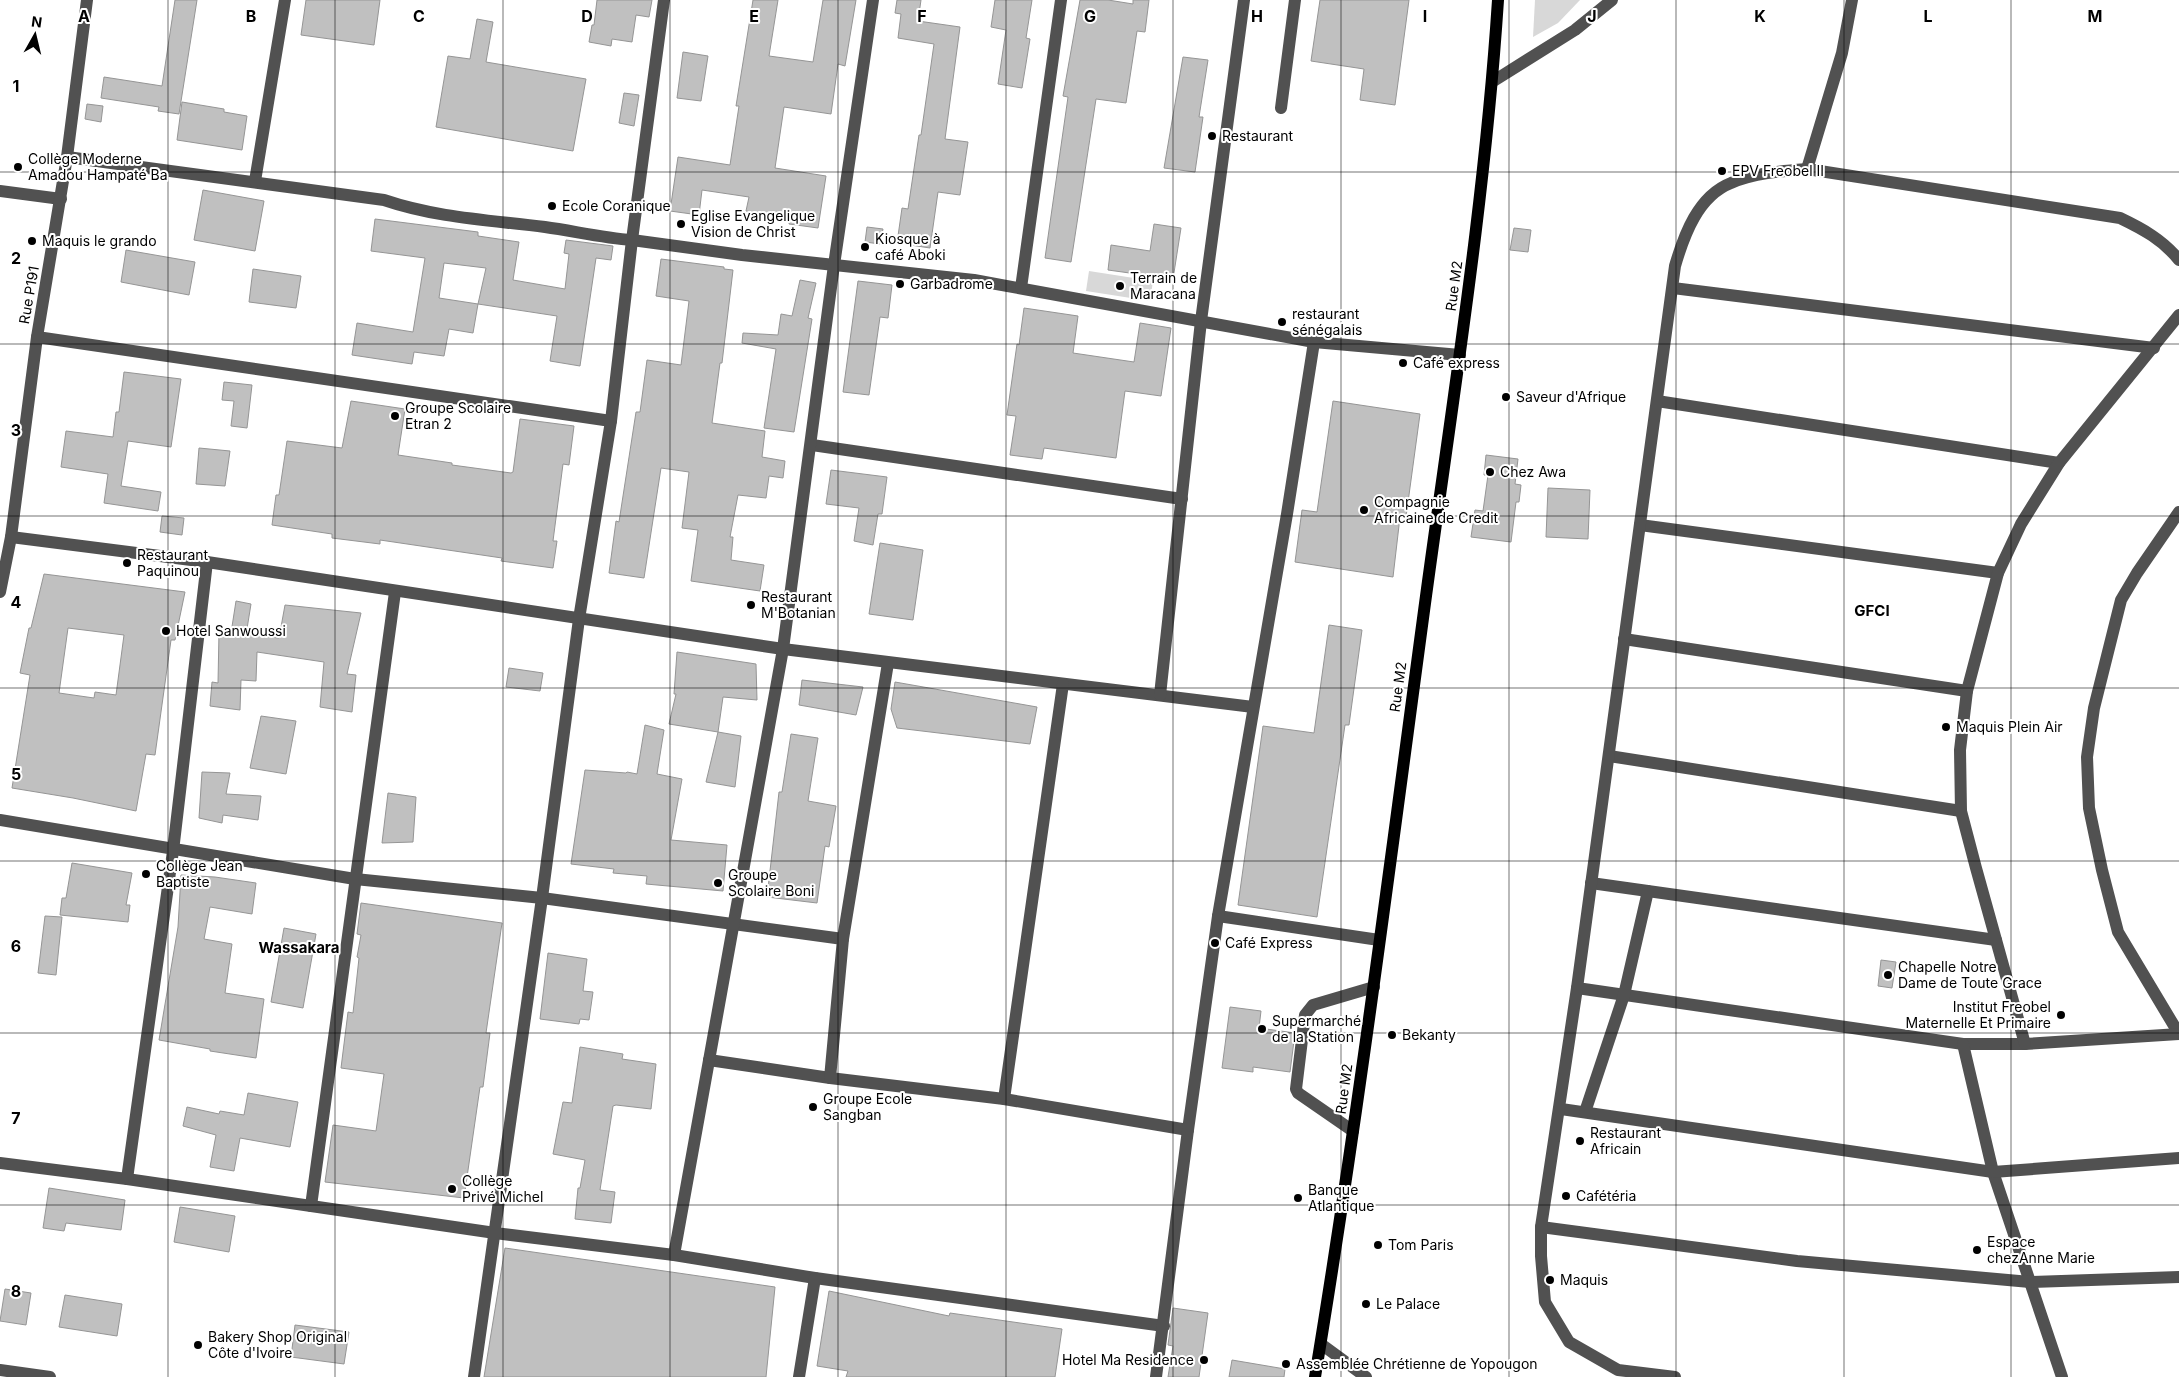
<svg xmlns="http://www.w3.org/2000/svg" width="2179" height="1377" font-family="Inter,sans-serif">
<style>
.green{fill:#d8d8d8}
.building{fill:#c0c0c0;stroke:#959595;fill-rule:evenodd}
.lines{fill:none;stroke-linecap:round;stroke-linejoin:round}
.minor{stroke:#515151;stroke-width:12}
.major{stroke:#000;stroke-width:12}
.grid{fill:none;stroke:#000;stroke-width:1;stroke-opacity:0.55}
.poi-dot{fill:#000;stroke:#fff;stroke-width:2}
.labels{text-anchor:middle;stroke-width:4;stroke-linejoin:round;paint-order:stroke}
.poi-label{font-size:14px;fill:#000;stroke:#fff;text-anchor:start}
.street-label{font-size:14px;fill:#000;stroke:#fff}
.neighbourhood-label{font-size:15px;font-weight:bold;fill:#000;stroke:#fff}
.grid-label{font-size:16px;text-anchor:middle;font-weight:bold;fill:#000;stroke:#fff;stroke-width:4;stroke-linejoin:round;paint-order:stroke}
</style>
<rect width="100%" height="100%" fill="#fff"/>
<g class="green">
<path d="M1535 0H1580L1558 23 1533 37Z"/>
<path d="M1089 271 1153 281 1150 301 1086 291Z"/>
</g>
<g class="building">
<path d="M175 0H197L179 114 158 111 159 107 101 98 104 77 162 86Z"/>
<path d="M306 0H380L374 45 301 35Z"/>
<path d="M597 0H652L649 17 636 15 632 42 612 39 611 46 589 42 592 25H594Z"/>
<path d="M753 0H778L769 56 813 62 823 0H856L845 66 838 64 831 114 784 107 775 168 826 176 818 228 789 224 790 218 746 211 749 197 702 190 699 215 670 211 678 157 730 165 739 106H736Z"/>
<path d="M897 0H921L918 21 960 27 945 139 968 142 960 195 938 192 930 248 897 243 902 208 908 209 919 135H921L934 44 898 38 901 14 895 13Z"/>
<path d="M995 0H1032L1026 38 1030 39 1022 88 998 84 1006 30 991 27Z"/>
<path d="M1080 0H1108L1133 4V0H1149L1145 32 1137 31 1126 103 1096 99 1071 262 1045 258 1068 97 1063 96Z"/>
<path d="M1320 0H1409L1395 105 1360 100 1364 69 1311 61Z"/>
<path d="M477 19 493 22 486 62 586 79 573 151 436 127 448 56 470 59Z"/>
<path d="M683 52 708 56 701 101 677 98Z"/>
<path d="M1183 57 1208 60 1199 117H1203L1195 172 1164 168Z"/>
<path d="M624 93 639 95 634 126 619 123Z"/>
<path d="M182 102 224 109V112L247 116 242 150 177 140Z"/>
<path d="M87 104 103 106 101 122 85 119Z"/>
<path d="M203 190 264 201 255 251 194 240Z"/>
<path d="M375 219 478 232V236L519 242 513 280 565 289 569 254 564 253 566 240 613 246 611 260 596 258 580 366 550 361 557 316 478 304 473 333 449 329 444 356 414 352 412 364 352 355 357 323 413 332 425 258 371 251ZM444 263 486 268 478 304 439 298Z"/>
<path d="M1154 224 1181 228 1173 279 1108 270 1111 245 1150 251Z"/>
<path d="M867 227 883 229 880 244 865 242Z"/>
<path d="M1514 228 1531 230 1528 252 1510 250Z"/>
<path d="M126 250 195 262 189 295 121 282Z"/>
<path d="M661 259 724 267V269L733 270 722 363H720L712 423 765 431 762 457 785 461 783 478 769 476 766 498 738 495 730 537H733L731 560 764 565 760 591 691 581 698 530 682 528 689 472 661 468 644 578 609 573 616 521 619 522 636 412H640L647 360 681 365 689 301 656 296Z"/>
<path d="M253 269 301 276 296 308 249 302Z"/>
<path d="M800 280 816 283 808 318 812 319 794 432 764 428 776 349 742 343 743 333 778 335 781 314 792 316Z"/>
<path d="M858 281 892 285 888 318 880 317 869 395 843 392Z"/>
<path d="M1024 308 1078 316 1073 353 1134 362 1140 323 1171 328 1161 396 1125 391 1116 458 1044 448 1042 459 1010 455 1016 416 1007 415 1017 344 1019 345Z"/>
<path d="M124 372 181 379 171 447 128 441 121 486 161 492 158 511 104 503 108 474 61 467 66 431 113 437 116 412H119Z"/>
<path d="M224 382 252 385 247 428 231 426 234 401 222 400Z"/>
<path d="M351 401 405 409 398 455 452 463V465L511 473 513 472 520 419 574 426 569 465 563 464 553 541H557L553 568 501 561 502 558 380 540V544L332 538V534L272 525 276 495H279L287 441 342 448Z"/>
<path d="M1333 401 1420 414 1406 517H1400L1393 577 1295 562 1302 510 1317 512Z"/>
<path d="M199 448 230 451 225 486 196 484Z"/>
<path d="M1486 455 1518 459 1515 484 1521 485 1519 502H1516L1511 542 1471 537 1475 510 1483 511 1488 475H1484Z"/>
<path d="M831 470 887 477 882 514H878L873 545 854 541 859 508 826 504Z"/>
<path d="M1548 488 1590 490 1588 539 1546 537Z"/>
<path d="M162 516 184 518 182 535 160 532Z"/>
<path d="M880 543 923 550 913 620 869 614Z"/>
<path d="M44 574 185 592 175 640H171L155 755 146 754 136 811 73 798 12 788 30 675 20 673 29 628H31ZM68 628 124 635 116 695 95 692 94 698 59 693Z"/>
<path d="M236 601 251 604 246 635 279 638 285 605 361 613 347 674 356 675 352 712 320 707 324 662 257 652 256 681 241 680 240 710 210 706 212 682 218 683 219 632 231 633Z"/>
<path d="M1329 625 1362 630 1349 725H1345L1317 917 1238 905 1263 726 1314 733Z"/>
<path d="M677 652 756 664 757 700 723 697 718 732 669 724 676 694H674Z"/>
<path d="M509 668 543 673 540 691 506 687Z"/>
<path d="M802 680 863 687 856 715 799 705Z"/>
<path d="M895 682 1037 707 1030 744 897 728 891 709Z"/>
<path d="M261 716 296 721 286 774 250 768Z"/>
<path d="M645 725 664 730 657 774 682 779 671 840 727 845 723 891 646 884 647 876 613 873 614 869 571 864 585 770 626 773 627 772 637 774Z"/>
<path d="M718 732 741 736 735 787 706 782Z"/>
<path d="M791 734 818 738 808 801 836 806 829 847 825 846 817 903 767 897 779 792H782Z"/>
<path d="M202 772 230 773 226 794 261 796 258 820 223 815 222 823 199 818Z"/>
<path d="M388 793 416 797 413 842 382 843Z"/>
<path d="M72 863 132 873 126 905H130L128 922 60 915 62 898H66Z"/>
<path d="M181 875 215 877 256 883 252 914 210 907 204 939 232 944 225 993 264 999 256 1058 210 1051V1049L159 1040 178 927Z"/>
<path d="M361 903 502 923 486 1033H490L483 1087H480L464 1198 325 1182 333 1125 376 1131 384 1074 341 1068 348 1012 353 1013 359 958 357 957 361 935 357 934Z"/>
<path d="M45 916 62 917 56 975 38 973Z"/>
<path d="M284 928 316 934 303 1008 271 1002Z"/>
<path d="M548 953 587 959 583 991 593 992 589 1020 580 1019 579 1024 540 1019Z"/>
<path d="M1881 960 1896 962 1892 988 1878 986Z"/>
<path d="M1230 1007 1261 1011 1259 1028 1295 1033 1290 1072 1253 1067V1072L1222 1068Z"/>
<path d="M580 1047 623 1054 622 1059 656 1064 651 1109 616 1105 613 1106 600 1190 615 1192 611 1223 575 1219 578 1188H580L585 1160 553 1154 563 1102 572 1103Z"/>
<path d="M248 1093 298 1102 290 1147 240 1138 234 1171 210 1167 216 1135 183 1126 187 1107 219 1114 220 1111 244 1115Z"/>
<path d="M49 1188 125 1200 121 1230 66 1223 64 1231 43 1228Z"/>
<path d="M180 1207 235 1216 229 1252 174 1242Z"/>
<path d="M505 1248 775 1287 766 1377H484Z"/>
<path d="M5 1289 31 1293 26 1325 0 1321Z"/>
<path d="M829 1291 949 1316 950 1313 1062 1329 1055 1377H846L848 1371 817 1366Z"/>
<path d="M65 1295 122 1304 117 1336 59 1327Z"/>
<path d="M1173 1308 1208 1313 1199 1377H1168L1173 1346 1168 1345Z"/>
<path d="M295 1325 349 1332 344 1364 291 1357Z"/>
<path d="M1232 1360 1285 1369 1284 1377H1229Z"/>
</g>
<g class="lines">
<g class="minor">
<path d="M1492 82 1575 30 1612 0"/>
<path d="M1281 108 1295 0"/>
<path d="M67 157 384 200C437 218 490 220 545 227 574 231 603 238 632 240L742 255 974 280 1314 342 1460 355"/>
<path d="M1807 169 1842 53 1852 0"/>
<path d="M255 181 285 0"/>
<path d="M0 191 61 199"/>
<path d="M1021 288 1061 0"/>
<path d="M1673 288 2154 348"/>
<path d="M37 337 611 421"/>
<path d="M1657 401 2059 463"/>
<path d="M812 445 1182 499"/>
<path d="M2179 512 2137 573 2121 600 2094 708 2087 757 2089 808 2102 870 2118 932 2179 1034"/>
<path d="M1640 525 1998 573"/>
<path d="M11 537 207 562 783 649 1253 707"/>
<path d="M0 592 11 537 37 337 67 157 87 0"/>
<path d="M1624 639 1967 691"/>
<path d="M1160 695 1201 321 1244 0"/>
<path d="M1609 756 1961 811"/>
<path d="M0 820 355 879 542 898 843 939"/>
<path d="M1591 883 1996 940"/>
<path d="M1218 916 1379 940"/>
<path d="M1577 988 1963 1044H2025L2179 1034"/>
<path d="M1963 1044 1993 1172 2062 1377"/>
<path d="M2025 1044 1976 868 1961 811 1960 750 1967 691 1998 573 2021 524 2059 463 2179 315"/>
<path d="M709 1060 830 1078 1004 1099 1188 1130"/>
<path d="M830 1078 843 939 888 663"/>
<path d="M1004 1099 1063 684"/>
<path d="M1561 1109 1993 1172 2179 1158"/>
<path d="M1585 1112 1624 995 1648 891"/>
<path d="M1353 1131 1298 1093 1296 1089 1305 1015 1313 1005 1374 987"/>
<path d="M0 1163 127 1179 495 1233 674 1255 815 1278 1164 1326"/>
<path d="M127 1179 173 851 207 562"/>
<path d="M311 1206 395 592"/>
<path d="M1541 1227 1797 1261 2030 1282 2179 1277"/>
<path d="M674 1255 783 649 834 265 873 0"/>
<path d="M1321 1344 1366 1377"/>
<path d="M0 1370 50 1377"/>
<path d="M474 1377 542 898 579 619 611 421 632 240 664 0"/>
<path d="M799 1377 815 1278"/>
<path d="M1156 1377 1188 1130 1218 916 1287 514 1314 342"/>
<path d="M1675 1377 1618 1370 1569 1342 1545 1302 1541 1256V1227L1577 988 1675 266C1684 235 1698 196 1731 183 1754 173 1782 171 1807 169L2120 218C2143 229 2163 240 2179 260"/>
</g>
<path class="major" d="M1315 1377C1358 1117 1391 856 1426 596 1453 397 1485 200 1498 0"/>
</g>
<path class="grid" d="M168 0V1377M335 0V1377M503 0V1377M670 0V1377M838 0V1377M1006 0V1377M1173 0V1377M1341 0V1377M1509 0V1377M1676 0V1377M1844 0V1377M2011 0V1377M0 172H2179M0 344H2179M0 516H2179M0 688H2179M0 861H2179M0 1033H2179M0 1205H2179"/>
<g class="poi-dot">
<circle cx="1212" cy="136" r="5"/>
<circle cx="18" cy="167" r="5"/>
<circle cx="1722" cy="171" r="5"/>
<circle cx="552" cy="206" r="5"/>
<circle cx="681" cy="224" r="5"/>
<circle cx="32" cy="241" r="5"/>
<circle cx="865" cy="247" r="5"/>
<circle cx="900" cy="284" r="5"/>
<circle cx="1120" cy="286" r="5"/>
<circle cx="1282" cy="322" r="5"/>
<circle cx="1403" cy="363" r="5"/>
<circle cx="1506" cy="397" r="5"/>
<circle cx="395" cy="416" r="5"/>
<circle cx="1490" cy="472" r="5"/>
<circle cx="1364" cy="510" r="5"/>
<circle cx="127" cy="563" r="5"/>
<circle cx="751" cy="605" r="5"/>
<circle cx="166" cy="631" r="5"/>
<circle cx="1946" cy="727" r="5"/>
<circle cx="146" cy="874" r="5"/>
<circle cx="718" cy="883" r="5"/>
<circle cx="1215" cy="943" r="5"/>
<circle cx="1888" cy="975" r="5"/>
<circle cx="2061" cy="1015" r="5"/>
<circle cx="1262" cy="1029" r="5"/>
<circle cx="1392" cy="1035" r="5"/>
<circle cx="813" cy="1107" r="5"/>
<circle cx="1580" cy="1141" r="5"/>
<circle cx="452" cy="1189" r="5"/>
<circle cx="1566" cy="1196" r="5"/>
<circle cx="1298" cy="1198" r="5"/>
<circle cx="1378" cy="1245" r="5"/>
<circle cx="1977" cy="1250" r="5"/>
<circle cx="1550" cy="1280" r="5"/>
<circle cx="1366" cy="1304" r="5"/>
<circle cx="198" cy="1345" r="5"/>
<circle cx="1204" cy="1360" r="5"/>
<circle cx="1286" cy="1364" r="5"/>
</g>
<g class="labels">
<g class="poi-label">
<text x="1222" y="141">Restaurant</text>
<text x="28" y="164">Collège Moderne<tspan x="28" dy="16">Amadou Hampaté Ba</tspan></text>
<text x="1732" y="176">EPV Freobel II</text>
<text x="562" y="211">Ecole Coranique</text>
<text x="691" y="221">Eglise Evangelique<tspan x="691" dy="16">Vision de Christ</tspan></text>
<text x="875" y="244">Kiosque à<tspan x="875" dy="16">café Aboki</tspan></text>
<text x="42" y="246">Maquis le grando</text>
<text x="1130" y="283">Terrain de<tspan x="1130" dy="16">Maracana</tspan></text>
<text x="910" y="289">Garbadrome</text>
<text x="1292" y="319">restaurant<tspan x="1292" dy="16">sénégalais</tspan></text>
<text x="1413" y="368">Café express</text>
<text x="1516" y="402">Saveur d'Afrique</text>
<text x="405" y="413">Groupe Scolaire<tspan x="405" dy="16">Etran 2</tspan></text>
<text x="1500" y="477">Chez Awa</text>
<text x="1374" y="507">Compagnie<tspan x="1374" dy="16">Africaine de Credit</tspan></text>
<text x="137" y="560">Restaurant<tspan x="137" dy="16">Paquinou</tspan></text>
<text x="761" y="602">Restaurant<tspan x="761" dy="16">M'Botanian</tspan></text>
<text x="176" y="636">Hotel Sanwoussi</text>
<text x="1956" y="732">Maquis Plein Air</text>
<text x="156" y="871">Collège Jean<tspan x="156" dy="16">Baptiste</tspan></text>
<text x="728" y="880">Groupe<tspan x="728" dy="16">Scolaire Boni</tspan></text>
<text x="1225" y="948">Café Express</text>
<text x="1898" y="972">Chapelle Notre<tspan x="1898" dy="16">Dame de Toute Grace</tspan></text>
<text x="2051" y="1012" text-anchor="end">Institut Freobel<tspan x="2051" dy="16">Maternelle Et Primaire</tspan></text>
<text x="1272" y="1026">Supermarché<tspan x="1272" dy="16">de la Station</tspan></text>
<text x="1402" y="1040">Bekanty</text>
<text x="823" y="1104">Groupe Ecole<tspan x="823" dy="16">Sangban</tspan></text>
<text x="1590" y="1138">Restaurant<tspan x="1590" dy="16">Africain</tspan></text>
<text x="462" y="1186">Collège<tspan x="462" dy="16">Privé Michel</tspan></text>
<text x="1308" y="1195">Banque<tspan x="1308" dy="16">Atlantique</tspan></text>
<text x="1576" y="1201">Cafétéria</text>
<text x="1987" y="1247">Espace<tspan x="1987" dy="16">chezAnne Marie</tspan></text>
<text x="1388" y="1250">Tom Paris</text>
<text x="1560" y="1285">Maquis</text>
<text x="1376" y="1309">Le Palace</text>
<text x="208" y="1342">Bakery Shop Original<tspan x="208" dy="16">Côte d'Ivoire</tspan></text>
<text x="1194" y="1365" text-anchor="end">Hotel Ma Residence</text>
<text x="1296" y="1369">Assemblée Chrétienne de Yopougon</text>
</g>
<g class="street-label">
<text transform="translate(1454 286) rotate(-82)" y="5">Rue M2</text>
<text transform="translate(29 295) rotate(-80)" y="5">Rue P191</text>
<text transform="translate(1398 687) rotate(-82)" y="5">Rue M2</text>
<text transform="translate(1344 1089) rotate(-82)" y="5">Rue M2</text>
</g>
<g class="neighbourhood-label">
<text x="1872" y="616">GFCI</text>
<text x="299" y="953">Wassakara</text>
</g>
</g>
<g class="grid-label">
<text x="84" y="22">A</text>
<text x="251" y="22">B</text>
<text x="419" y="22">C</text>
<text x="587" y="22">D</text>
<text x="754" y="22">E</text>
<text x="922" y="22">F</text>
<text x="1090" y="22">G</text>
<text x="1257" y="22">H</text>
<text x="1425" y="22">I</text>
<text x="1592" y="22">J</text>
<text x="1760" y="22">K</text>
<text x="1928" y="22">L</text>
<text x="2095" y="22">M</text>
<text x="16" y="92">1</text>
<text x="16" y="264">2</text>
<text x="16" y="436">3</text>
<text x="16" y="608">4</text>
<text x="16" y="780">5</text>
<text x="16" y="952">6</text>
<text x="16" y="1124">7</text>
<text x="16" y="1297">8</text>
</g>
<g transform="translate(35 35) rotate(8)" stroke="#ffffff" stroke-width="4" paint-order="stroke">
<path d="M0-4L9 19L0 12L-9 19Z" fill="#000000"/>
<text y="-8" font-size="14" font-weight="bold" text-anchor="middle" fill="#000000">N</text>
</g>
</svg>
